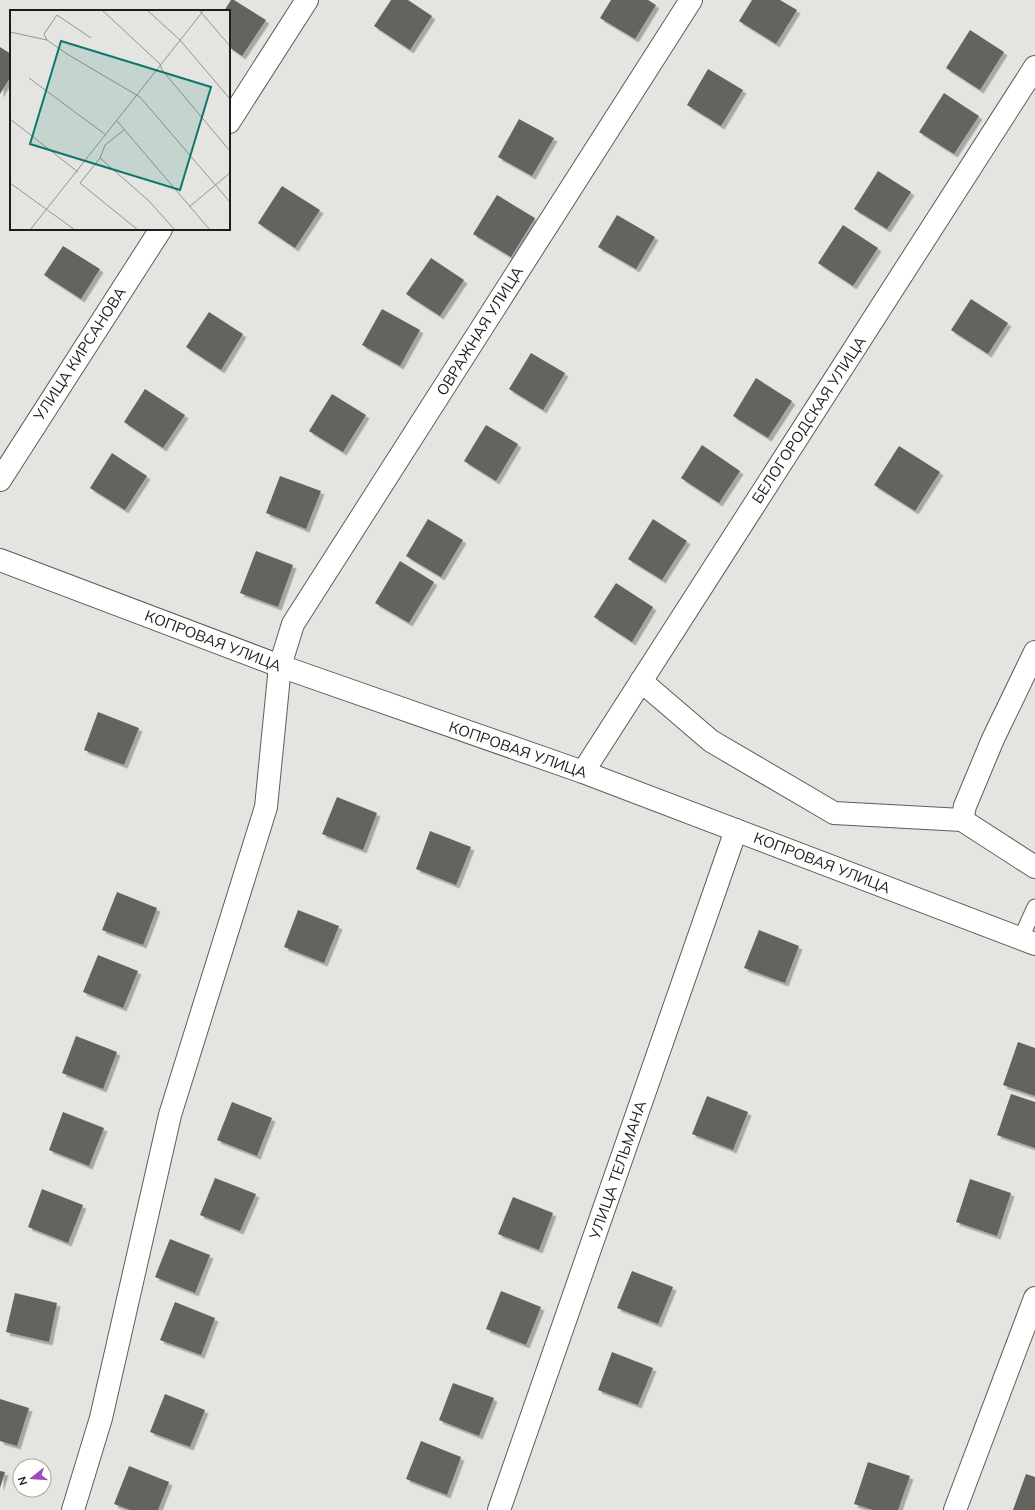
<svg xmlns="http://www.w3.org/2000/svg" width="1035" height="1510" font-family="Mulish,sans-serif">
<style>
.building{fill:#646461;filter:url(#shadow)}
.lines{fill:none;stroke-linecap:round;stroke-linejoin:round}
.lane-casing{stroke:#5d5d5a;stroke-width:17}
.street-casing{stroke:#5d5d5a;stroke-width:24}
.lane{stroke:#fff;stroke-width:15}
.street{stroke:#fff;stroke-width:22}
.labels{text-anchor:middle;stroke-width:4;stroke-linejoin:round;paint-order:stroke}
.street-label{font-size:15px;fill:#1d1d1b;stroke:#fffffe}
.inset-road{fill:none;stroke:#949492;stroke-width:1}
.view{fill:#0f766e;fill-opacity:0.15;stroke:#0f766e;stroke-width:2}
.inset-edge{fill:none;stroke:#1d1d1b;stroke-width:2}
</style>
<defs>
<filter id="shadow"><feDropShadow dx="3.5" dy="3.5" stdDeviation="0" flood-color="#0004"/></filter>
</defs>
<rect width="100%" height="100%" fill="#e4e4e1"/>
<g class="building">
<path d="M231 0H234L266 20 242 56 229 47V11H224Z"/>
<path d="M391 0H408L432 16 410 50 374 26Z"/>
<path d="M611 0H648L656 5 635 39 600 18Z"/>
<path d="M752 0H780L797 10 776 44 739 21Z"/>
<path d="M970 30 1004 52 980 90 946 68Z"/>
<path d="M0 47 11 54V76L0 94Z"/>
<path d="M708 69 743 90 721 126 687 105Z"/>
<path d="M944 93 979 116 954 154 919 132Z"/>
<path d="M519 119 554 138 532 176 498 157Z"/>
<path d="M878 171 911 192 887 229 854 209Z"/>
<path d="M282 186 320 210 295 248 258 223Z"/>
<path d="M497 195 535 218 511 257 473 234Z"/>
<path d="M617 215 655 237 636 269 598 247Z"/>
<path d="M843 225 878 248 853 286 818 263Z"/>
<path d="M63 246 100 269 81 299 44 275Z"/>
<path d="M431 258 464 280 440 316 406 294Z"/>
<path d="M971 299 1008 323 988 354 951 330Z"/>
<path d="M382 309 420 330 400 366 362 345Z"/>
<path d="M209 312 243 334 221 370 186 347Z"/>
<path d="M531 353 565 373 543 410 509 389Z"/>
<path d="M756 378 792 401 768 438 733 416Z"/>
<path d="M145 389 185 415 163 448 124 422Z"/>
<path d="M332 394 366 415 343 452 309 431Z"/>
<path d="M486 425 518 444 496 481 464 461Z"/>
<path d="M702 445 740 471 719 503 681 478Z"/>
<path d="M899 446 940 472 915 511 874 485Z"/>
<path d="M112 453 147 476 125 510 90 488Z"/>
<path d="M280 476 321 491 306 529 266 513Z"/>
<path d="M428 519 463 540 441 577 406 556Z"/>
<path d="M653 519 687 541 662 580 628 559Z"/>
<path d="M256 551 293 565 278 607 240 593Z"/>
<path d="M400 561 434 582 409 623 375 603Z"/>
<path d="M616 583 653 607 632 642 594 617Z"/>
<path d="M98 712 139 728 124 765 84 750Z"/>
<path d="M337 797 377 813 363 850 322 834Z"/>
<path d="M430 831 471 847 456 885 416 869Z"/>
<path d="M117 892 157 908 143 945 102 930Z"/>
<path d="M298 910 339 926 324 963 284 947Z"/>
<path d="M759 930 799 946 785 983 744 968Z"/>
<path d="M98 955 138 971 123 1008 83 992Z"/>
<path d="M76 1036 117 1052 103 1089 62 1073Z"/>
<path d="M1018 1042 1035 1048V1096L1003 1085Z"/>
<path d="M1011 1094 1035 1102V1148L997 1135Z"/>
<path d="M707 1096 748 1112 733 1150 692 1134Z"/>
<path d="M232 1102 272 1118 257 1156 217 1140Z"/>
<path d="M63 1112 104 1128 89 1166 49 1150Z"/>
<path d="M215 1178 256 1194 240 1231 200 1215Z"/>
<path d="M970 1179 1011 1193 997 1236 956 1222Z"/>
<path d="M42 1189 83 1205 68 1243 28 1227Z"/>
<path d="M513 1197 553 1213 539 1250 498 1234Z"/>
<path d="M170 1239 210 1255 195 1293 155 1277Z"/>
<path d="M632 1271 673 1287 658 1324 617 1308Z"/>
<path d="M501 1291 541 1307 526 1345 486 1329Z"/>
<path d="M15 1293 57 1303 49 1342 6 1332Z"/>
<path d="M175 1302 215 1318 201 1355 160 1340Z"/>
<path d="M612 1352 653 1368 638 1405 598 1390Z"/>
<path d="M453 1383 494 1398 479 1436 439 1420Z"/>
<path d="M165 1394 205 1410 190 1447 150 1432Z"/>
<path d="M0 1399 29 1408 17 1446 0 1441Z"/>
<path d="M421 1441 461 1457 447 1495 406 1479Z"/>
<path d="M868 1462 910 1476 898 1510H873L854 1504Z"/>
<path d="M129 1466 169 1482 158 1510H130L114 1504Z"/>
<path d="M0 1471 5 1472 0 1488Z"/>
<path d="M1026 1474 1035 1477V1510H1013Z"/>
</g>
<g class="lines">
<g class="lane-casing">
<path id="lane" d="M1021 938 1035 907"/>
</g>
<g class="street-casing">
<g id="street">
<path d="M229 122 307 0"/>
<path d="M0 480 161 229"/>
<path d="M0 560 280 666 583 772 1035 944"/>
<path d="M641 681 711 741 834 813 962 820 965 806 993 739 1035 652"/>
<path d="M583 772 1035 67"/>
<path d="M962 820 1035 867"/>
<path d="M73 1510 101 1418 170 1115 266 807 280 666 293 624 691 0"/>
<path d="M499 1510 736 830"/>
<path d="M955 1510 1035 1298"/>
</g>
</g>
<use href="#lane" class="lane"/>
<use href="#street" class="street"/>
</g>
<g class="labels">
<g class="street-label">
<text transform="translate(480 331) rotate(-58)" y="5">ОВРАЖНАЯ УЛИЦА</text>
<text transform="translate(80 354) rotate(-57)" y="5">УЛИЦА КИРСАНОВА</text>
<text transform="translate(809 420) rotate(-57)" y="5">БЕЛОГОРОДСКАЯ УЛИЦА</text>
<text transform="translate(213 641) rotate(21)" y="5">КОПРОВАЯ УЛИЦА</text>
<text transform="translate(518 750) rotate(19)" y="5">КОПРОВАЯ УЛИЦА</text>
<text transform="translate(822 863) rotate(21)" y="5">КОПРОВАЯ УЛИЦА</text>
<text transform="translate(618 1170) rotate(-71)" y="5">УЛИЦА ТЕЛЬМАНА</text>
</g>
</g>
<g transform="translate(10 10)">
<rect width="220" height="220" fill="#e4e4e1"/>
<path class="inset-road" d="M92 0 150 54 152 60 220 141M137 0 170 30 220 89M189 0 220 36M0 22 37 30M81 28 47 5 34 24 37 30 57 44 130 87 220 192M19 68 96 125M0 109 68 162M107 111 200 220M114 120 95 135 90 148 139 191 165 220M90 148 70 173 128 220M0 173 65 220M179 197 220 163M20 220 194 0"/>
<path class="view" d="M51 31 201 77 170 180 20 134Z"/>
<rect width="220" height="220" class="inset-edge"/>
</g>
<g transform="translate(32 1478) rotate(253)"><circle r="19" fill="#fffffe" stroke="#a5a5a3"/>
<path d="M0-3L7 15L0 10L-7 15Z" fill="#984cbd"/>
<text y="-6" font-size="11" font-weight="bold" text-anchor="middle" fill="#1d1d1b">N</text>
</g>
</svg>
